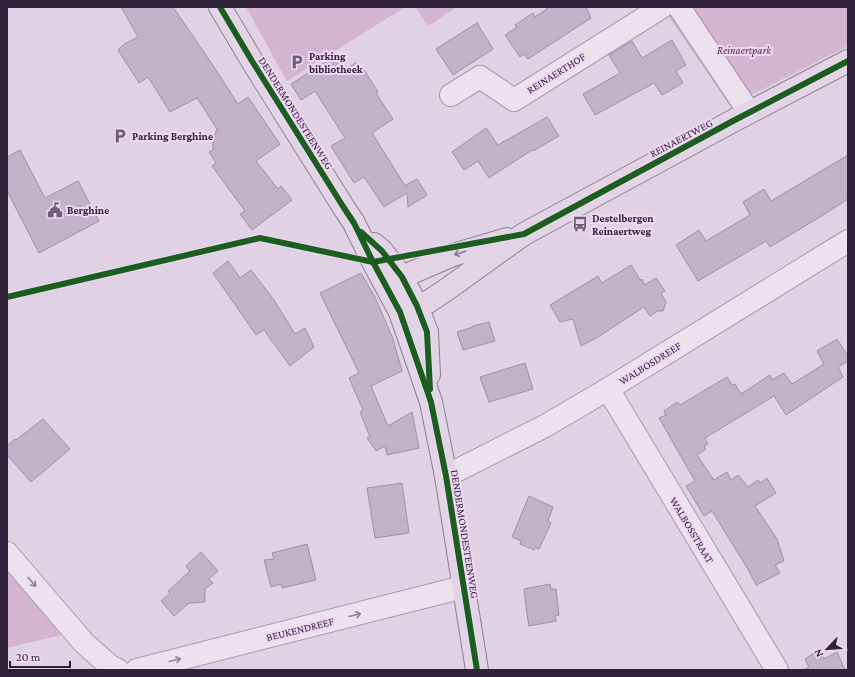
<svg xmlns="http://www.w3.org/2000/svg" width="855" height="677" font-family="'Crimson Pro',serif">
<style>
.green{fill:#d5b4d1}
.building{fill:#c1b2c9;stroke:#9e90a6}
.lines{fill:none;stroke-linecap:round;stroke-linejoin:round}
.minor-casing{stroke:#a699ab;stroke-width:24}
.major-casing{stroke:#8c8091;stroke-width:24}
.minor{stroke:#ebe2ee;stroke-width:22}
.major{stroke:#e2d4e5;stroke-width:22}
.cycleway-casing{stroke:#f0d8f5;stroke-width:8}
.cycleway{stroke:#1b5e20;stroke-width:6}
.oneway{stroke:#897a90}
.oneway2{stroke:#8e8294}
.labels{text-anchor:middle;stroke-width:4;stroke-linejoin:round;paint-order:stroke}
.park-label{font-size:11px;font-style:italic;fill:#562845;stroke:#f0d8f5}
.poi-label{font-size:11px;font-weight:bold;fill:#30213a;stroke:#f0d8f5;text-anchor:start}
.street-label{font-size:11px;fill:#30213a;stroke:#f0d8f5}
</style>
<rect width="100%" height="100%" fill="#e1d1e5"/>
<g class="green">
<path d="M246 7H405L287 81Z"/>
<path d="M416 7H457L428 26Z"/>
<path d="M662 7H848V46L730 106Z"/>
<path d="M7 567 65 634 7 648Z"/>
</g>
<g class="building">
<path d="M121 7H173L210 61 238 104 248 97 280 144 256 161 278 189 281 186 292 200 252 230 240 214 245 211 212 166 216 163 209 152 213 150V140L217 129 197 98 170 112 148 77 139 83 118 50 124 44 138 37Z"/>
<path d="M549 7H586L591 18 528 59 524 54 520 57 505 35 517 27 515 25 533 13 535 17Z"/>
<path d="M477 23 493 49 453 75 436 49Z"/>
<path d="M672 40 686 65 676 71 683 83 662 95 654 83 595 115 583 94 620 73 609 55 632 41 642 58Z"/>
<path d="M336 55 345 69 356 63 361 69 363 68 378 92 376 93 393 119 372 133 406 187V185L417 179 427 195 408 207 407 193 384 207 364 177 354 183 331 146 345 138 315 91 301 100 291 84Z"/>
<path d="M547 117 559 136 533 151 532 150 489 178 478 161 464 170 452 152 486 128 498 145Z"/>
<path d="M20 150 45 198 78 181 99 221 39 253 7 191V157Z"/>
<path d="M848 155V199L815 220 770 247 766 241 698 281 676 245 699 230 706 241 750 215 743 202 764 189 771 201Z"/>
<path d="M228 261 240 278 251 270 274 300 295 334 305 328 314 347 290 366 264 330 256 335 213 273Z"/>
<path d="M631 265 641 281 642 279 645 285 656 278 665 291 661 293 666 302 663 311H658L650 316 644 307 598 337 581 346 573 319 560 322 550 305 598 276 602 283Z"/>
<path d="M361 273 375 297 393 339 402 371 371 386 388 426 412 412 419 448 387 455 385 446 376 451 367 438 370 437 360 412 363 410 349 378 359 373 320 293Z"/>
<path d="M489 322 495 341 463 350 457 332 473 327V326Z"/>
<path d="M837 339 848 356V361L838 367 843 377 786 415 774 396 705 438 708 444 704 446 706 449 697 455 714 480 727 472 731 480 738 475 748 487 758 480 760 483 767 478 776 493 755 506 777 539 784 561 775 565 780 573 756 585 749 571 712 511 704 516 686 486 695 481 659 418 666 415 664 411 677 402 680 405 727 377 732 385 735 384 741 394 770 375 772 380 784 373 792 384 824 364 817 351Z"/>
<path d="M525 363 533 389 489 402 480 377Z"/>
<path d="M43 419 70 449 31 482 7 455V446L15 439 16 440Z"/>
<path d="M402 483 409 533 375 538 367 488Z"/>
<path d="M529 496 553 507 548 521 551 523 539 549 535 547 534 550 520 544 521 541 512 537Z"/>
<path d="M307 544 316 580 282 588 281 584 271 587 264 560 274 559 272 553Z"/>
<path d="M201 552 218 571 209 579 213 583 205 589V602L189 603 174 616 161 601 170 593 168 591 190 571 186 566Z"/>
<path d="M550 584 551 589H556L559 615 555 616 556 621 529 626 527 614 524 589Z"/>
<path d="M819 650 824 659 837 652 845 670H803L809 667 805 659Z"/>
</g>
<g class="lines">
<g class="minor-casing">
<g id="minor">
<path d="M679 7 749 112"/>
<path d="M451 95 480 77 514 100 662 7"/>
<path d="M608 389 777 670"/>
<path d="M446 476 545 426 608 389 848 241"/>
<path d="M7 553 84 643 110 666 118 670"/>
<path d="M137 670 463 587"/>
</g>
</g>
<g class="major-casing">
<g id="major">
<path d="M220 7 252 61 344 208 354 223 373 262 400 312 431 402 446 476 477 670"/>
<path d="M374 244 382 251 402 277 417 306 427 332 429 375"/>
<path d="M388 283 402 277 453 255 507 239"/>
<path d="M400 312 428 302 446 290 524 234 731 122 848 61"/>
</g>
</g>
<use href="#minor" class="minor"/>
<use href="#major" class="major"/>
<g class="cycleway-casing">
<g id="cycleway">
<path d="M220 7 252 61 344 208 354 223 373 262 400 312 431 402 446 476 477 670"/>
<path d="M361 232 382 251 402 277 417 306 427 332 430 389"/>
<path d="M7 297 260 238 373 262 524 234 731 122 848 61"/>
</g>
</g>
<use href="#cycleway" class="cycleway"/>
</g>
<defs><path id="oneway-shaft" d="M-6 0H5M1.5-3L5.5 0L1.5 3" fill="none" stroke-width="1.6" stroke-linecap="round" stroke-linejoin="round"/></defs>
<use class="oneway" href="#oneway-shaft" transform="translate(460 253) rotate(163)"/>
<g class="oneway2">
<use href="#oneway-shaft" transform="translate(32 582) rotate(50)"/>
<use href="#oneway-shaft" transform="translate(355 615) rotate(-14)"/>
<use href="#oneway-shaft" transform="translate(175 660) rotate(-14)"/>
</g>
<defs>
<g id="parking-bare" transform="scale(1.2)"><path d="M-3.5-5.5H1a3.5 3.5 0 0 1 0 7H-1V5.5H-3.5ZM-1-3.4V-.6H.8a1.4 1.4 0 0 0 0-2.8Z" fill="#6e5f76" stroke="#f0d8f5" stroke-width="2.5" paint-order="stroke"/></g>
<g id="civic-bare" transform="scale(1.2)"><path d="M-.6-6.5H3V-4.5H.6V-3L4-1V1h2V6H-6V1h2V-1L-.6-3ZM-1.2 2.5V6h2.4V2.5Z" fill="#6e5f76" stroke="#f0d8f5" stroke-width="2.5" paint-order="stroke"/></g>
<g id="bus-bare" transform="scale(1.2)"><path d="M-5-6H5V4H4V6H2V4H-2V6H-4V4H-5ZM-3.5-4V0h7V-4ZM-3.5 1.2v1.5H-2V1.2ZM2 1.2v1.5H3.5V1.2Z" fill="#6e5f76" stroke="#f0d8f5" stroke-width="2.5" paint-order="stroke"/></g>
</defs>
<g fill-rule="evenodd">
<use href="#parking-bare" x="297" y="62"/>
<use href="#parking-bare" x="120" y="136"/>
<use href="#civic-bare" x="55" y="210"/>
<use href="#bus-bare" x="580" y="224"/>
</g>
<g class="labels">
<g class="park-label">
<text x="744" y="54">Reinaertpark</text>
</g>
<g class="poi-label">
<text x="309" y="60">Parking<tspan x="309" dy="13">bibliotheek</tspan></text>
<text x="132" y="140">Parking Berghine</text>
<text x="67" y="214">Berghine</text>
<text x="592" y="222">Destelbergen<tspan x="592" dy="13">Reinaertweg</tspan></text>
</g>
<g class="street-label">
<text transform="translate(556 73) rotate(-32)" y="4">REINAERTHOF</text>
<text transform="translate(296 113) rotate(58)" y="4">DENDERMONDESTEENWEG</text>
<text transform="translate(681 138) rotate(-28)" y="4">REINAERTWEG</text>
<text transform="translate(650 363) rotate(-32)" y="4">WALBOSDREEF</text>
<text transform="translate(692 530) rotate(59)" y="4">WALBOSSTRAAT</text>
<text transform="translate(465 534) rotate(81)" y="4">DENDERMONDESTEENWEG</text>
<text transform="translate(300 629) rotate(-14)" y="4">BEUKENDREEF</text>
</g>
</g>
<rect width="855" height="677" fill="none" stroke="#30213a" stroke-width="16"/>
<g transform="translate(827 649) rotate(245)" stroke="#f0d8f5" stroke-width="3" paint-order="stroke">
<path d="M0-3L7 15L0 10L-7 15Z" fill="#30213a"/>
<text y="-6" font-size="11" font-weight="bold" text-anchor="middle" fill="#30213a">N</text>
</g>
<path d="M10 661v6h60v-6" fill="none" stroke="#30213a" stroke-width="2"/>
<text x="16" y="661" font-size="12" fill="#30213a" stroke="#f0d8f5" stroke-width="3" paint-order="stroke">20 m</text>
</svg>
